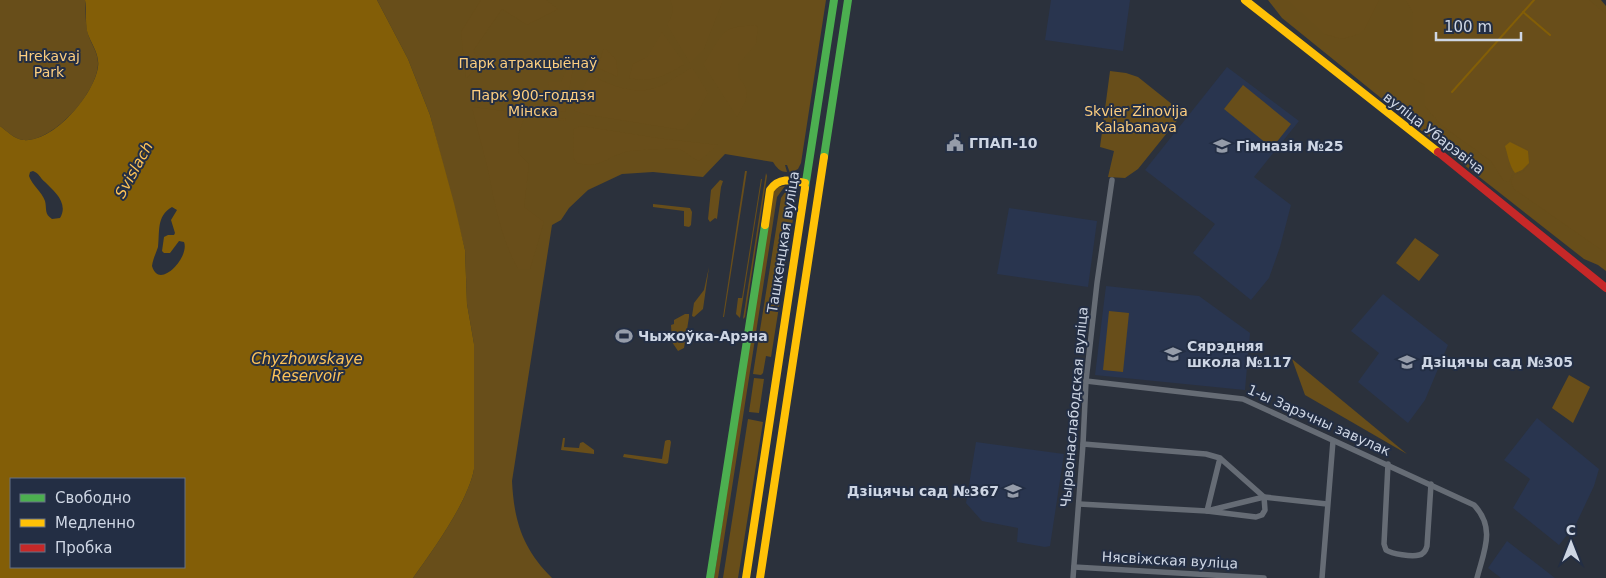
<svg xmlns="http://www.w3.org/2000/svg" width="1606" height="578" font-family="'DejaVu Sans',sans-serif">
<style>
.built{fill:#29354f}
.green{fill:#684e1a}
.forest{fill:#694e1a}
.water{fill:#835e07;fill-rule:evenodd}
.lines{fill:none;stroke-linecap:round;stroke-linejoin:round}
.stream{stroke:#835e07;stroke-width:2}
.street{stroke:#666c75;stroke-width:5.5}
.fast{stroke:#4caf50;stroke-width:8}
.slow{stroke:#ffc107;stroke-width:8}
.jam{stroke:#c62828;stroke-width:8}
.labels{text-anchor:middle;stroke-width:4;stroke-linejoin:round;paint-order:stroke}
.park-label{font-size:14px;fill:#fdce7f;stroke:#232e44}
.street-label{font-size:14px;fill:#ced6e4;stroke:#232e44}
.poi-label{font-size:14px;font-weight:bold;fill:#ced6e4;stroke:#232e44;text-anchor:start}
.water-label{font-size:15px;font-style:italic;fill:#fcc258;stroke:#232e44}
</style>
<rect width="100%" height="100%" fill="#2b313c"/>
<g class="built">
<path d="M1051 0H1130L1123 51 1045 40Z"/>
<path d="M1227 67 1299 121 1254 177 1291 205 1280 247 1269 278 1251 300 1193 253 1215 224 1145 170Z"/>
<path d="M1009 208 1097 221 1088 287 997 274Z"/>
<path d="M1106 286 1199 296 1250 333 1245 390 1095 375Z"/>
<path d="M1383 294 1448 345 1425 400 1408 423 1358 382 1379 353 1351 331Z"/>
<path d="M1537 418 1599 469 1594 486 1576 524 1559 545 1513 508 1530 479 1504 460Z"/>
<path d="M976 442 1064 454 1050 546 1045 547 1017 542 1018 528 982 521 966 503Z"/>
<path d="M1507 541 1555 578H1501L1488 568Z"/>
</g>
<g class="green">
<path d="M0 0H85C86 11 85 24 88 34 91 44 98 52 98 63 98 92 53 143 23 140 14 139 7 131 0 126Z"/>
<path d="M377 0H826L801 163 798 169 790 173 787 165H785L787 172C780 172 776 167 773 162L725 154 703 177 653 172 622 174 588 190 569 208 561 220 552 225 512 481C514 522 523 549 552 578H413C433 550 468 502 474 469V344L467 304 465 250 430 115 408 59Z"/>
<path d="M1268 0H1601L1606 6V271L1598 265 1584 259 1459 161 1282 18Z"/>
<path d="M1110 71 1126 73 1138 77 1183 113 1138 169 1125 178 1108 177 1114 151 1100 147Z"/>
<path d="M1243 85 1291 124 1272 148 1224 109Z"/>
<path d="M766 173 767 176 745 317 743 319Z"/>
<path d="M761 179H762L740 318 736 314 738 298H742Z"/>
<path d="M720 180 723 181 721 187 717 219 715 218 710 222 708 219 711 190Z"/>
<path d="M785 186 777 197 718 578H714L772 192 778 187Z"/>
<path d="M788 188 793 192 796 200 771 357 766 356 763 373 761 375 753 374 781 198Z"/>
<path d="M653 204 690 208 692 212 691 225 689 227 684 226V211L653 207Z"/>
<path d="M1415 238 1439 255 1419 281 1396 263Z"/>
<path d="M709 267 703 309 694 317 692 316 694 303 704 290Z"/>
<path d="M1109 311 1129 313 1123 372 1103 370Z"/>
<path d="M685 314H689V317L684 348 678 351 672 342 671 325 674 324V320Z"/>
<path d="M1292 359 1407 454 1305 395Z"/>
<path d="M1569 375 1590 387 1573 423 1552 408Z"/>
<path d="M754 378 764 379 759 413 749 412Z"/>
<path d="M748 419 763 422 738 578H723Z"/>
<path d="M563 438H565L564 447 579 448 580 443 583 442 594 450V454L561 450Z"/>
<path d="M667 440H670L671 442 668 463 666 464 623 457 624 454 662 459 665 441Z"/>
</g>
<g class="forest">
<path d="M481 0H546L558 9 527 25 502 9 473 51 482 64 466 78 461 32Z"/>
<path d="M670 0H722V3L704 49 690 63 667 25C672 16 675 10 670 0Z"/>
<path d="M1287 0H1379L1364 30 1359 34 1342 39 1324 34Z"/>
<path d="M1406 0H1589L1606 14V253L1514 189 1511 182 1514 175 1523 172 1530 163 1528 150 1509 140 1504 145 1508 158V166L1513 173 1509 182 1503 180 1491 161 1441 125 1425 106V85L1413 78V13Z"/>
<path d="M755 25 758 27 756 44 738 65V77C753 92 746 101 737 117L703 64C711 54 719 33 730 29 737 26 747 26 755 25Z"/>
<path d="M662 32 685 64C664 76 654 83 629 78L633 64 647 57Z"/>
<path d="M606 49 616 60 618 77 598 68 603 50Z"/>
<path d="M568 65 573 69 565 112 541 108 542 95 551 94 548 82H561Z"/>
<path d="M692 67 708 93 699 110 683 130 589 115 575 111 574 104 590 75C610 85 635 96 658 87 670 82 681 74 692 67Z"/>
<path d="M472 107 566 119 565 121 525 115 518 136 519 154 529 164 524 207 544 222 530 269H518C501 238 495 205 488 170 483 149 477 128 472 107Z"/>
<path d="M581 126 664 139 718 145 699 161C692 158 686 152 679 149 675 148 630 150 625 152 604 158 601 169 577 163L573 157 574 129Z"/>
<path d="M745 171H747L724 317H723Z"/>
</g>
<g class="water">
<path d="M85 0H377L408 59 430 115 454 203 465 250 467 304 474 344V469C468 502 433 550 413 578H0V126C7 131 14 139 23 140 53 143 94 95 98 67 100 53 90 43 87 31 85 21 87 10 85 0ZM33 171C39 173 40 178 45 182 54 191 69 203 60 218L52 219C44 214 47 209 45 201 42 192 32 185 29 176L30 172ZM172 207 177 210 171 220 175 233 174 235H168L164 237 162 251 164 253H170L179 241 184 242C190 257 159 291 152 266 153 259 156 253 158 247 160 232 156 216 172 207ZM184 479V567H11V479Z"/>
<path d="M1510 142 1528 151 1529 163 1522 170 1515 173C1509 165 1508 155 1505 146Z"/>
</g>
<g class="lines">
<g class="stream">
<path d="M1523 12 1550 35"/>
<path d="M1452 92 1534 0"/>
</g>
<g class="street">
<path d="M1086 381 1243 399 1474 505C1496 528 1484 551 1477 578"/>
<path d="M1083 444 1206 454 1220 458 1264 497 1265 510 1262 515 1256 517 1207 511 1220 458"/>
<path d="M1388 464 1384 544 1386 550C1392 554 1412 557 1419 555 1424 554 1426 550 1427 546L1431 484"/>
<path d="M1079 504 1207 511 1264 497 1327 504"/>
<path d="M1074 567 1264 578"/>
<path d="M1073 578 1083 444 1086 381 1097 283 1112 180"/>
<path d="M1322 578 1333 441"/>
</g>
<g class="fast">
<path d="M824 157 848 0"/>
<path d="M805 188 834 0"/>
<path d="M710 578 765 225"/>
</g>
<g class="slow">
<path d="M1245 0 1438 152"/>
<path d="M765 225 770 190C779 177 791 180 805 183"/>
<path d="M746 578 805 188"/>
<path d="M760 578 824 157"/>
</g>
<path class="jam" d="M1438 152 1606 288"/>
</g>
<defs>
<g id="civic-bare" transform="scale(1.35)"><path d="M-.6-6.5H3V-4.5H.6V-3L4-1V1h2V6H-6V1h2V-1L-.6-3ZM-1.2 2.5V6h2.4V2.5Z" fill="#959ca9" stroke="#232e44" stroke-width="2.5" paint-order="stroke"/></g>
<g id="school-bare" transform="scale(1.35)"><path d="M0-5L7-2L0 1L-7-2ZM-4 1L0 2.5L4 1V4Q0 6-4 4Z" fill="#959ca9" stroke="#232e44" stroke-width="2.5" paint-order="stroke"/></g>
<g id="stadium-bare" transform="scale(1.35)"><path d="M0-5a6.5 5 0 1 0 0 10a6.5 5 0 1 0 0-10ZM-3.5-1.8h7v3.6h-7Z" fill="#959ca9" stroke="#232e44" stroke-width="2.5" paint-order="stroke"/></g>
</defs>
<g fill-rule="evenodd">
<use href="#civic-bare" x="955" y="143"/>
<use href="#school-bare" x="1222" y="146"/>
<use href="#stadium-bare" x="624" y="336"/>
<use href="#school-bare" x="1173" y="354"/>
<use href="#school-bare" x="1407" y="362"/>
<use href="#school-bare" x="1013" y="491"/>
</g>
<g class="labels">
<g class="park-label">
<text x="49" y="61">Hrekavaj<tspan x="49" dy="16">Park</tspan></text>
<text x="528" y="68">Парк атракцыёнаў</text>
<text x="533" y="100">Парк 900-годдзя<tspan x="533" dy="16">Мінска</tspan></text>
<text x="1136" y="116">Skvier Zinovija<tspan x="1136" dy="16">Kalabanava</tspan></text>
</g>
<g class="street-label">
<text transform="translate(1434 133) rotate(38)" y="5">вуліца Убарэвіча</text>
<text transform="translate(783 242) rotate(-81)" y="5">Ташкенцкая вуліца</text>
<text transform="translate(1074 407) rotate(-85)" y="5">Чырвонаслабодская вуліца</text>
<text transform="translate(1319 420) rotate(24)" y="5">1-ы Зарэчны завулак</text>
<text transform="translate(1170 560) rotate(3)" y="5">Нясвіжская вуліца</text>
</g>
<g class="poi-label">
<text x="969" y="148">ГПАП-10</text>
<text x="1236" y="151">Гімназія №25</text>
<text x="638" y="341">Чыжоўка-Арэна</text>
<text x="1187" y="351">Сярэдняя<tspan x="1187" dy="16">школа №117</tspan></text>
<text x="1421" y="367">Дзіцячы сад №305</text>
<text x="999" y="496" text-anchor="end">Дзіцячы сад №367</text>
</g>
<g class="water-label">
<text transform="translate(134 170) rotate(-61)" y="5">Svislach</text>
<text x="307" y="364">Chyzhowskaye<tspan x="307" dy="17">Reservoir</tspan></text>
</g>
</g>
<rect x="10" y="478" width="175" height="90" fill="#232e44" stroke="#677184"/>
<rect x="20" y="494" width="25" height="8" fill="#4caf50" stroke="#677184"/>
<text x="55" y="503" font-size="15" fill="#ced6e4">Свободно</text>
<rect x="20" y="519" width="25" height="8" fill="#ffc107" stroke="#677184"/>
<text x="55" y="528" font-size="15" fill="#ced6e4">Медленно</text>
<rect x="20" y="544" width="25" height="8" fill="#c62828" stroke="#677184"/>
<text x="55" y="553" font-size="15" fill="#ced6e4">Пробка</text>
<g transform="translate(1571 543)" stroke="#232e44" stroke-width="4" paint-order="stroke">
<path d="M0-4L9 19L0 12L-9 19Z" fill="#ced6e4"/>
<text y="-8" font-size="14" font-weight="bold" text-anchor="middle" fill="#ced6e4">С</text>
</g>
<path d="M1436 32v8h85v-8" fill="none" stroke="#ced6e4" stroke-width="2.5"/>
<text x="1444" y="32" font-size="15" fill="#ced6e4" stroke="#232e44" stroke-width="4" paint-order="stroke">100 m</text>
</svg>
